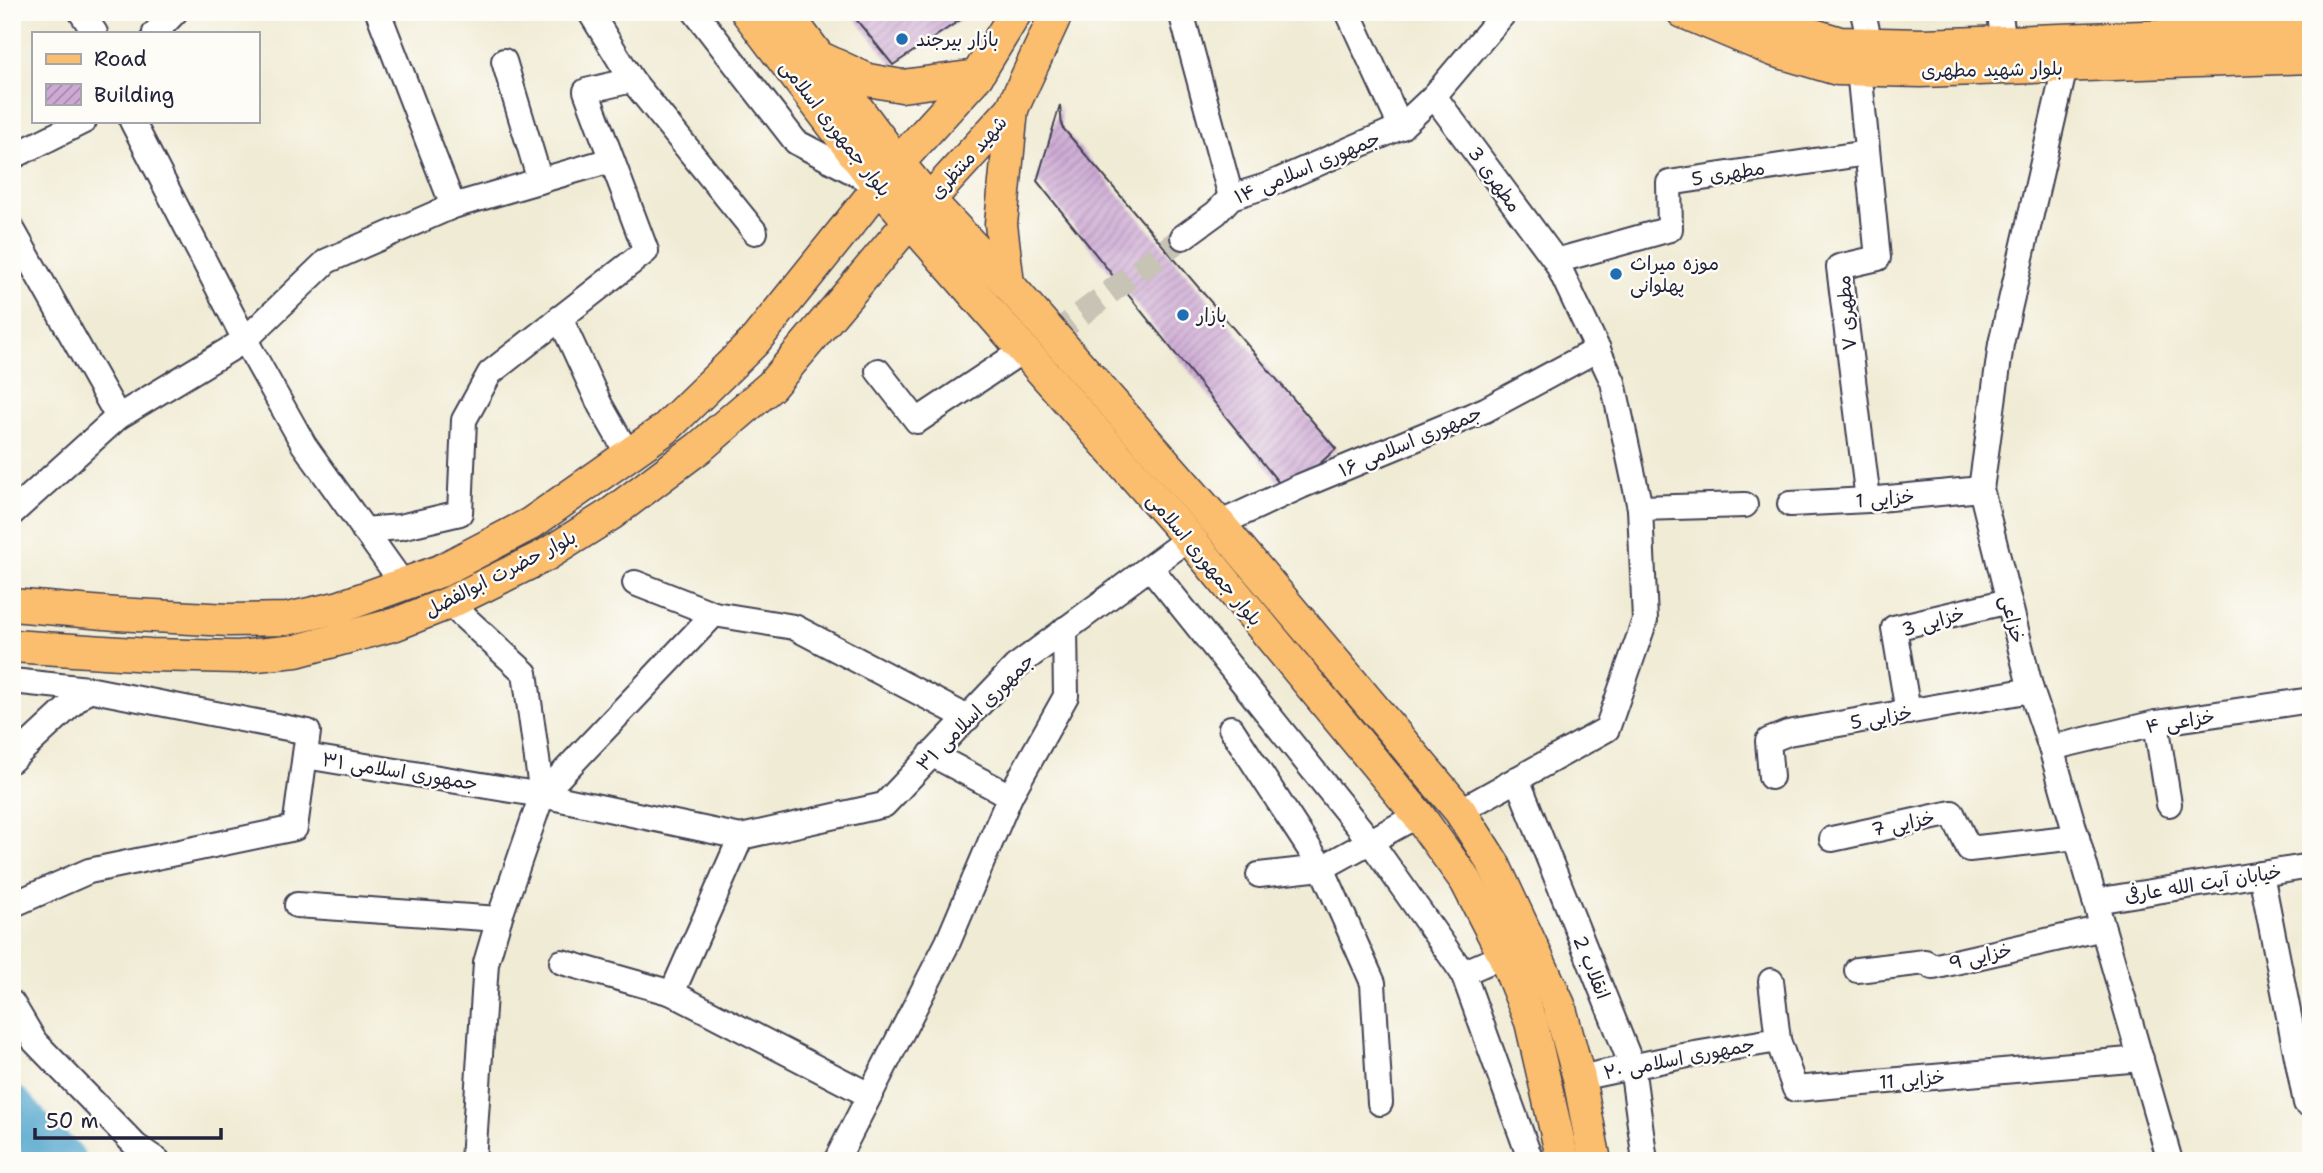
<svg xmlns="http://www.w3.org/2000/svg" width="2323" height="1173" font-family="'Shantell Sans','Playpen Sans Arabic',sans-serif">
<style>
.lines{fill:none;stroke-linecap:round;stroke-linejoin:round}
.river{stroke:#50a4cc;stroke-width:46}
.building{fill:url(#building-hatch)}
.minor-tunnel{stroke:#c7c3b5;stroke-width:24;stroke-dasharray:24 12;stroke-linecap:butt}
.minor-casing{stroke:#414052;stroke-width:28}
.major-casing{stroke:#414052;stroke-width:35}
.minor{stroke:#fff;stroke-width:24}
.major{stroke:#fbbd6e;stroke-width:32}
.poi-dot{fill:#1f6fb2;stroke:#fdfcf7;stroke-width:2.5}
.labels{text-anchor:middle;stroke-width:5;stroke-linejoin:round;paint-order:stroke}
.poi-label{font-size:19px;fill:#22223b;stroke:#fdfcf7;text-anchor:start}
.street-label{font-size:19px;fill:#22223b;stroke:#fdfcf7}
</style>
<defs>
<pattern id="building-hatch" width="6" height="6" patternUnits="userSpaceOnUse" patternTransform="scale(1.75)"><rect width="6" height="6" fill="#cda9d4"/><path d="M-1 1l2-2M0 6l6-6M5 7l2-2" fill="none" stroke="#a689ad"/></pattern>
</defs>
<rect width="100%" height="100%" fill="#fdfcf7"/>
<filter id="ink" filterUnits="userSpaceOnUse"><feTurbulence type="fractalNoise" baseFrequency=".0143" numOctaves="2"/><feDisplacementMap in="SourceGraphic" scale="14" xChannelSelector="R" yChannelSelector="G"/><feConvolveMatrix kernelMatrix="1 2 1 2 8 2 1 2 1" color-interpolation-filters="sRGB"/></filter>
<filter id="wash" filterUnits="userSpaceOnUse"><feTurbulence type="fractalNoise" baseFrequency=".00686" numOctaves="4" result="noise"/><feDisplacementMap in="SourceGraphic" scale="28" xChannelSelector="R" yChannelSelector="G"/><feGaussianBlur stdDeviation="1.57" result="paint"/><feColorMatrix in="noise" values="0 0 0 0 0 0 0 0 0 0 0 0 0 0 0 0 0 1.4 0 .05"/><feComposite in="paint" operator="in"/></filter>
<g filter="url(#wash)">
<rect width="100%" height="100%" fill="#f0ebd4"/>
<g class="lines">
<path class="river" d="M12 1109 38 1138 63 1161"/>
</g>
<g id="blocks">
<g class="building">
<path d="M850 12H972L893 65Z"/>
<path d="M1060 105 1062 127 1336 449 1287 493 1037 181Z"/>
</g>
</g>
</g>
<g filter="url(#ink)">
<use href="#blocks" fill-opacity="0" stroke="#414052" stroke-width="2"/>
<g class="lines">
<path class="minor-tunnel" d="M1052 336 1183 237"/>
<g class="minor-casing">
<g id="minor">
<path d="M81 12 95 33"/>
<path d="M378 12 453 206"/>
<path d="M590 12 632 80 755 232"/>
<path d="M695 12 796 142 876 184"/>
<path d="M1181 12 1231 197"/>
<path d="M1348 12 1401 127"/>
<path d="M1863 12 1870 44"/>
<path d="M2000 12 2003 41"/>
<path d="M155 33 175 12"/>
<path d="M504 61 540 181"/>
<path d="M2065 67 2001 344 1981 489 2031 690 2051 748 2170 1161"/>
<path d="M1859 70 1878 258 1839 267 1868 500"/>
<path d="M1434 96 1556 261 1613 382 1640 508 1745 505"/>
<path d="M132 121 245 340 304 445 403 584"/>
<path d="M12 157 84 121"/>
<path d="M12 229 118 417"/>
<path d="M1183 237 1216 213 1231 197 1266 186 1401 127 1434 96 1505 12"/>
<path d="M1556 261 1670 229 1669 183 1867 153"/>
<path d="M560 318 600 405 629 456"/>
<path d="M878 371 917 421 1022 351"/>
<path d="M1790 504 1868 500 1981 489"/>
<path d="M12 513 118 417 245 340 327 261 453 206 611 160"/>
<path d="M1219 524 1301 486 1485 410 1598 349"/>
<path d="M364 530 400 527 460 513 464 420 490 373 646 251 586 91 632 80"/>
<path d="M1150 567 1370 841 1463 973 1531 1161"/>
<path d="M635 583 714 614 794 627 968 718"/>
<path d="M449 603 525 673 542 795"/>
<path d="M12 681 88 689"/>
<path d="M1908 712 1894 628 2009 601"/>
<path d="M2156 723 2169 804"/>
<path d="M1231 728 1322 868 1373 983 1380 1103"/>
<path d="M2051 748 2156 723 2311 700"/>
<path d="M931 754 1010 796 1066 696 1065 629"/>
<path d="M305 756 542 795 741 837"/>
<path d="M12 760 88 689 308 732 295 828 89 871 12 905"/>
<path d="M1771 777 1768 741 1788 733 2031 690"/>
<path d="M1517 779 1632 1066 1645 1161"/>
<path d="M1460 811 1607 729 1645 620 1640 508"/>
<path d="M1832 839 1952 813 1969 849 2077 837"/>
<path d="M2261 874 2306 1103"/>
<path d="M1259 875 1322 868 1418 815"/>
<path d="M2095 901 2311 866"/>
<path d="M297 905 499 919"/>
<path d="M562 962 672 993 869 1095"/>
<path d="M1857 970 1925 962 1933 967 2103 928"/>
<path d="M1463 973 1504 955"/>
<path d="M1771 981 1778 1040 1795 1089 2141 1059"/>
<path d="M672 993 741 837 884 805 1015 667 1189 538"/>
<path d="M12 1003 35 1042 136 1146 158 1161"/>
<path d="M1579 1078 1683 1056 1778 1040"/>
<path d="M473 1161 486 963 499 919 542 795 714 614"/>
<path d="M836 1161 948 942 1010 796"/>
</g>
</g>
<g class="major-casing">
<g id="major">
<path d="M747 12 879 186 1189 538 1418 815 1466 881 1504 955 1531 1022 1563 1161"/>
<path d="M785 12 898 163 929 200 1008 284 1219 524 1460 811 1493 863 1559 1005 1579 1078 1595 1161"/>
<path d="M1683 12 1773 50 1837 69 1921 71 2311 57"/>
<path d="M1750 12 1781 25 1840 43 1922 45 2311 31"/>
<path d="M823 59 868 80 902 86 977 76"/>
<path d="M1008 284 1001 224 1012 109"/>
<path d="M12 605 116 614 229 620 287 619 340 607 440 571 530 524 665 429 754 342 898 163 977 76 1016 12"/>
<path d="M12 646 150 655 238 657 296 651 396 624 449 603 546 555 611 514 700 447 771 386 910 221 1012 109 1057 12"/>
</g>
</g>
<use href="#minor" class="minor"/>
<use href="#major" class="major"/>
</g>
</g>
<g class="poi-dot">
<circle cx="902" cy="39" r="7"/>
<circle cx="1616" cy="274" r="7"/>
<circle cx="1183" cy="315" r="7"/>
</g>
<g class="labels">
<g class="poi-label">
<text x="916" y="46">بازار بیرجند</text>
<text x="1630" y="270">موزه میراث<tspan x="1630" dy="22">پهلوانی</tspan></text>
<text x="1197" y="322">بازار</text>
</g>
<g class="street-label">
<text transform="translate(1992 69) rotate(-1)" y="7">بلوار شهید مطهری</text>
<text transform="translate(836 128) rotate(52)" y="7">بلوار جمهوری اسلامی</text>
<text transform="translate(968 157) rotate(-48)" y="7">شهید منتظری</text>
<text transform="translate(1307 167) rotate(-23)" y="7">جمهوری اسلامی ۱۴</text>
<text transform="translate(1728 173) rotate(-9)" y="7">مطهری 5</text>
<text transform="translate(1495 179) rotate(54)" y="7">مطهری 3</text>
<text transform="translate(1846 313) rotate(-95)" y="7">مطهری ۷</text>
<text transform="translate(1410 441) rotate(-23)" y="7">جمهوری اسلامی ۱۶</text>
<text transform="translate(1885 498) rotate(-5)" y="7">خزایی 1</text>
<text transform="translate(1205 559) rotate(50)" y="7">بلوار جمهوری اسلامی</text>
<text transform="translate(500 573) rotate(-27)" y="7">بلوار حضرت ابوالفضل</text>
<text transform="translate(2013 619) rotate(76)" y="7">خزاعی</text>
<text transform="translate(1933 621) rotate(-16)" y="7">خزایی 3</text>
<text transform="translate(975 712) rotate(-45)" y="7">جمهوری اسلامی ۳۱</text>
<text transform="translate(1881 717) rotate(-10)" y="7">خزایی 5</text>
<text transform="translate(2180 721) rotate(-9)" y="7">خزاعی ۴</text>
<text transform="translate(400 771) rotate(9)" y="7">جمهوری اسلامی ۳۱</text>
<text transform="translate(1903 823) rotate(-12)" y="7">خزایی 7</text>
<text transform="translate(2203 883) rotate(-9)" y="7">خیابان آیت الله عارفی</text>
<text transform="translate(1980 956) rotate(-13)" y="7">خزایی 9</text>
<text transform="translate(1592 967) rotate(68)" y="7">انقلاب 2</text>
<text transform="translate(1679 1058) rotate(-11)" y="7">جمهوری اسلامی ۲۰</text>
<text transform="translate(1912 1079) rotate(-5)" y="7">خزایی 11</text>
</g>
</g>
<rect width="2323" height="1173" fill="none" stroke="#fdfcf7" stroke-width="42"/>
<rect x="32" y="32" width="228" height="91" fill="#fdfcf7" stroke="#a5a5ac" stroke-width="2"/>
<rect x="46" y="54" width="35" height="10" fill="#fbbd6e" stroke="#a5a5ac" stroke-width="2"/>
<text x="94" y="66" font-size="21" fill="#22223b">Road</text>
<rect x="46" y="84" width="35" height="21" fill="url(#building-hatch)" stroke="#a5a5ac" stroke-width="2"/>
<text x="94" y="102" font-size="21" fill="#22223b">Building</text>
<path d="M35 1128v10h186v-10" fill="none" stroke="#22223b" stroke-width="3.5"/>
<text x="46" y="1128" font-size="21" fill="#22223b" stroke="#fdfcf7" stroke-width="5" paint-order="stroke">50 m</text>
</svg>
